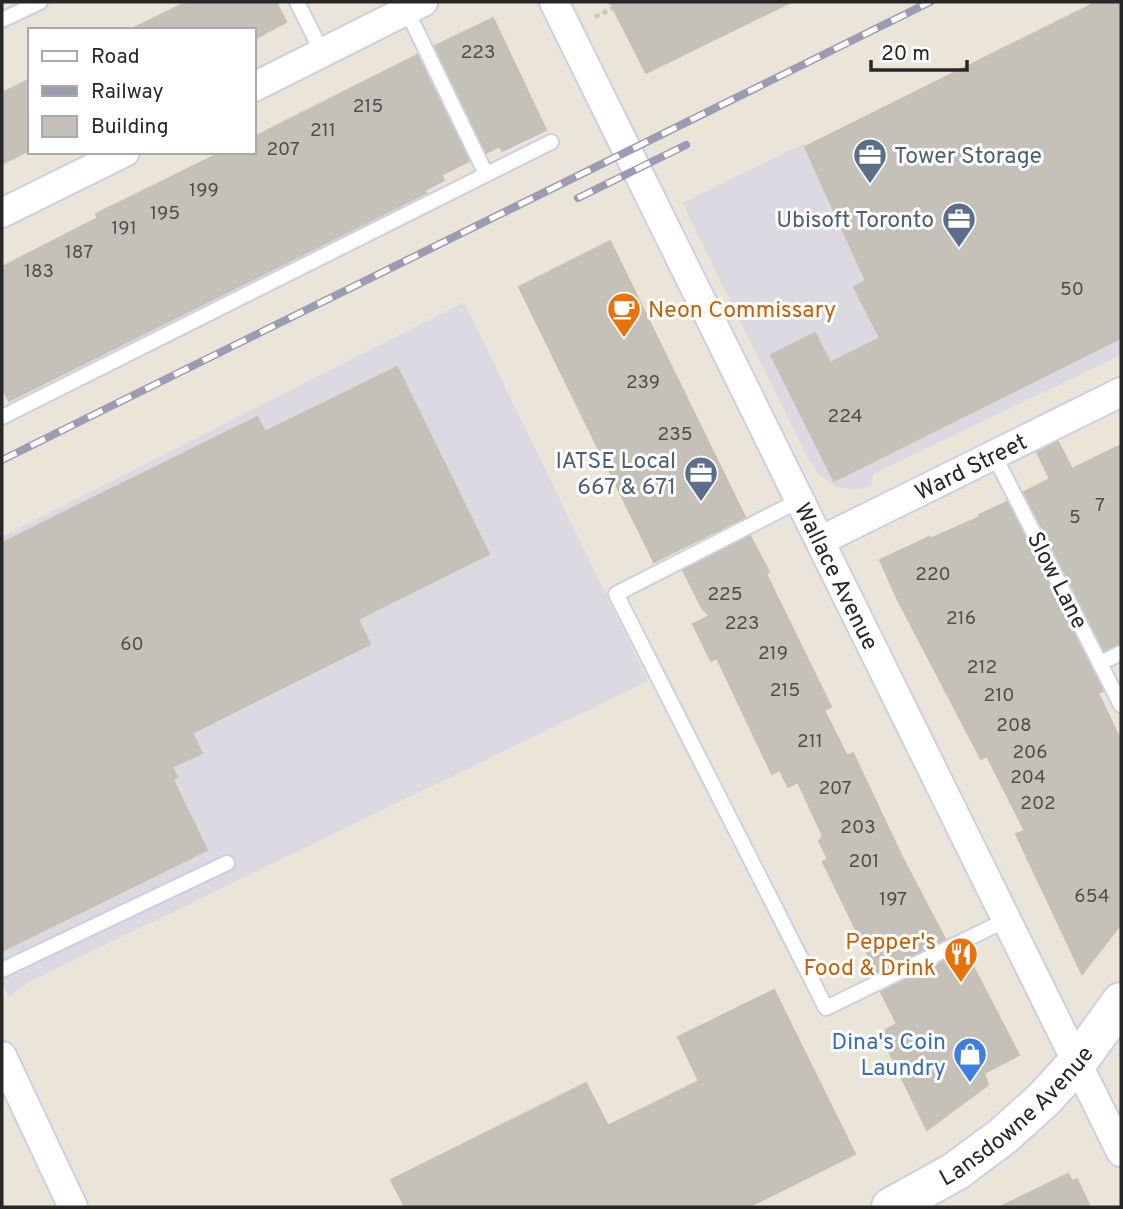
<svg xmlns="http://www.w3.org/2000/svg" width="1123" height="1209" font-family="Overpass,sans-serif">
<style>
.industrial{fill:#ddd9e2}
.building{fill:#c5c1b8;stroke:#c5c1b2;stroke-width:2}
.lines{fill:none;stroke-linecap:round;stroke-linejoin:round}
.lane-casing{stroke:#cdcee1;stroke-width:18}
.street-casing{stroke:#cdcee1;stroke-width:32}
.secondary-casing{stroke:#cdcee1;stroke-width:42}
.path{stroke:#c7c7c7;stroke-width:4.5;stroke-dasharray:5 3.5;stroke-linecap:butt}
.lane{stroke:#fff;stroke-width:14}
.street{stroke:#fff;stroke-width:28}
.secondary{stroke:#fff;stroke-width:38}
.rail-casing{stroke:#9b9bb2;stroke-width:8}
.rail{stroke:#fff;stroke-width:5;stroke-dasharray:16;stroke-linecap:butt}
.labels{text-anchor:middle;stroke-width:6;stroke-linejoin:round;paint-order:stroke}
.number-label{font-size:19px;fill:#4e4e4b}
.service-label{font-size:23px;fill:#4e5e75;stroke:#fff;text-anchor:end}
.food-label{font-size:23px;fill:#c56008;stroke:#fff;text-anchor:start}
.street-label{font-size:23px;fill:#272727;stroke:#fff}
.shop-label{font-size:23px;fill:#366cbe;stroke:#fff;text-anchor:end}
</style>
<rect width="100%" height="100%" fill="#eae5d8"/>
<g class="industrial">
<path d="M1098 2H1121V355L873 474 871 487 854 489 837 487 819 475 808 459 682 203 803 144 805 147Z"/>
<path d="M464 302 648 681 29 982 9 997 2 983V537Z"/>
</g>
<g class="building">
<path d="M187 2H276L286 22 254 39V30H130Z"/>
<path d="M610 2H791L646 73Z"/>
<path d="M1097 2H1121V338L834 481 771 355 815 333 830 363 880 338 854 287 866 281 805 147Z"/>
<path d="M493 18 546 130 502 151 500 146 486 153 435 46Z"/>
<path d="M417 55 469 161 441 175 444 180 423 191 426 193 9 401 2 387V267L98 218 96 214 218 154 254 152V137Z"/>
<path d="M30 79V150L2 164V93Z"/>
<path d="M610 241 745 517 654 562 519 287Z"/>
<path d="M397 367 489 554 358 619 370 644 192 733 202 753 172 767 177 777 173 780 207 850 2 951V543L257 417 265 432Z"/>
<path d="M1058 442 1072 469 1121 445V643L1104 650 1024 492 1050 479 1037 452Z"/>
<path d="M1007 502 1103 691 1098 693 1121 741V924L1082 974 1016 834 1025 831 987 756 981 759 898 600 880 560 929 537 930 539 980 517 979 515Z"/>
<path d="M750 536 769 572 766 574 831 707 824 710 847 756 853 753 901 855 945 939 877 973 823 862 828 859 819 841 823 836 798 782 788 787 780 770 772 774 717 658 711 661 693 624 710 616 702 608 683 570Z"/>
<path d="M965 951 1019 1055 984 1073 988 1085 927 1130 880 1033 897 1024 881 992Z"/>
<path d="M774 990 855 1154 748 1207H405L391 1180 586 1083 608 1126 699 1081 678 1037Z"/>
<path d="M1068 1174 1072 1181 1077 1179 1090 1207H1000Z"/>
</g>
<g class="lines">
<g class="lane-casing">
<g id="lane">
<path d="M297 2 322 52"/>
<path d="M407 11 486 174"/>
<path d="M2 20 40 2"/>
<path d="M2 417 551 142"/>
<path d="M994 455 1121 705"/>
<path d="M800 500 616 594 826 1008 1006 920"/>
<path d="M1100 663 1121 653"/>
<path d="M2 970 227 863"/>
</g>
</g>
<g class="street-casing">
<g id="street">
<path id="s1" d="M554 2 1121 1152"/>
<path d="M254 87 423 2"/>
<path d="M2 213 125 152"/>
<path id="s2" d="M820 541 1121 392"/>
<path d="M2 1056 73 1207"/>
</g>
</g>
<g class="secondary-casing">
<g id="secondary">
<path id="s3" d="M891 1207 956 1171 1003 1136 1044 1099 1077 1063 1121 1002"/>
</g>
</g>
<path class="path" d="M595 17 613 8"/>
<use href="#lane" class="lane"/>
<use href="#street" class="street"/>
<use href="#secondary" class="secondary"/>
<g class="rail-casing">
<g id="rail">
<path d="M578 198 686 145"/>
<path d="M2 460 930 2"/>
</g>
</g>
<use href="#rail" class="rail"/>
</g>
<defs>
<g id="office-pin" transform="scale(1.75)"><path d="M0 17L-7.5 6A9.5 9.5 0 1 1 7.5 6Z" fill="#5c6f8a" stroke="#fff"/><path d="M-6-3h4V-5.5h4V-3h4V5H-6ZM-1-4.5V-3h2v-1.5ZM-6 0V1H6V0Z" fill="#fff"/></g>
<g id="cafe-pin" transform="scale(1.75)"><path d="M0 17L-7.5 6A9.5 9.5 0 1 1 7.5 6Z" fill="#e8710a" stroke="#fff"/><path d="M-5.5-4.5H6V0H3Q3 3.5 0 3.5H-2.5Q-5.5 3.5-5.5 0ZM3-3.2v2h1.7v-2ZM-6 4.5H4V6H-6Z" fill="#fff"/></g>
<g id="restaurant-pin" transform="scale(1.75)"><path d="M0 17L-7.5 6A9.5 9.5 0 1 1 7.5 6Z" fill="#e8710a" stroke="#fff"/><path d="M-5-6h1v4h1v-4h1v4h1v-4h1v5L-1.5 .5V6h-2V.5L-5-1ZM5-6V6H3V1.5H1.5Q1.5-4 5-6Z" fill="#fff"/></g>
<g id="shop-pin" transform="scale(1.75)"><path d="M0 17L-7.5 6A9.5 9.5 0 1 1 7.5 6Z" fill="#3f7fe0" stroke="#fff"/><path d="M-5-2.5h2.3a2.7 3.5 0 0 1 5.4 0H5L5.5 6h-11ZM-1.5-2.5h3a1.5 2.3 0 0 0-3 0Z" fill="#fff"/></g>
</defs>
<g fill-rule="evenodd">
<use href="#office-pin" x="870" y="155"/>
<use href="#office-pin" x="959" y="219"/>
<use href="#cafe-pin" x="624" y="309"/>
<use href="#office-pin" x="701" y="473"/>
<use href="#restaurant-pin" x="961" y="954"/>
<use href="#shop-pin" x="970" y="1054"/>
</g>
<g class="labels">
<g class="number-label">
<text x="478" y="58">223</text>
<text x="368" y="112">215</text>
<text x="323" y="136">211</text>
<text x="283" y="155">207</text>
<text x="204" y="196">199</text>
<text x="165" y="219">195</text>
<text x="124" y="234">191</text>
<text x="79" y="258">187</text>
<text x="39" y="277">183</text>
<text x="1072" y="295">50</text>
<text x="643" y="388">239</text>
<text x="845" y="422">224</text>
<text x="675" y="440">235</text>
<text x="1100" y="511">7</text>
<text x="1075" y="523">5</text>
<text x="933" y="580">220</text>
<text x="725" y="600">225</text>
<text x="961" y="624">216</text>
<text x="742" y="629">223</text>
<text x="132" y="650">60</text>
<text x="773" y="659">219</text>
<text x="982" y="673">212</text>
<text x="785" y="696">215</text>
<text x="999" y="701">210</text>
<text x="1014" y="731">208</text>
<text x="810" y="747">211</text>
<text x="1030" y="758">206</text>
<text x="1028" y="783">204</text>
<text x="835" y="794">207</text>
<text x="1038" y="809">202</text>
<text x="858" y="833">203</text>
<text x="864" y="867">201</text>
<text x="1092" y="902">654</text>
<text x="893" y="905">197</text>
</g>
<g class="service-label">
<text x="894" y="163" text-anchor="start">Tower Storage</text>
<text x="934" y="227">Ubisoft Toronto</text>
<text x="676" y="468">IATSE Local<tspan x="676" dy="26">667 &amp; 671</tspan></text>
</g>
<g class="food-label">
<text x="648" y="317">Neon Commissary</text>
<text x="936" y="949" text-anchor="end">Pepper's<tspan x="936" dy="26">Food &amp; Drink</tspan></text>
</g>
<g class="street-label">
<text dy="8" stroke="none"><textPath href="#s2" startOffset="168">Ward Street</textPath></text>
<text dy="8" stroke="none"><textPath href="#s1" startOffset="640">Wallace Avenue</textPath></text>
<text transform="translate(1058 580) rotate(63)" y="8">Slow Lane</text>
<text dy="8" stroke="none"><textPath href="#s3" startOffset="156">Lansdowne Avenue</textPath></text>
</g>
<g class="shop-label">
<text x="946" y="1049">Dina's Coin<tspan x="946" dy="26">Laundry</tspan></text>
</g>
</g>
<rect width="1123" height="1209" fill="none" stroke="#272727" stroke-width="7"/>
<rect x="28" y="28" width="228" height="126" fill="#ffffff" stroke="#a9a9a9" stroke-width="2"/>
<rect x="42" y="51" width="35" height="10" fill="#ffffff" stroke="#a9a9a9" stroke-width="2"/>
<text x="91" y="63" font-size="21" fill="#272727">Road</text>
<rect x="42" y="86" width="35" height="10" fill="#9b9bb2" stroke="#a9a9a9" stroke-width="2"/>
<text x="91" y="98" font-size="21" fill="#272727">Railway</text>
<rect x="42" y="116" width="35" height="21" fill="#c5c1b8" stroke="#a9a9a9" stroke-width="2"/>
<text x="91" y="133" font-size="21" fill="#272727">Building</text>
<path d="M871 60v10h96v-10" fill="none" stroke="#272727" stroke-width="3.5"/>
<text x="881" y="60" font-size="21" fill="#272727" stroke="#ffffff" stroke-width="5" paint-order="stroke">20 m</text>
</svg>
